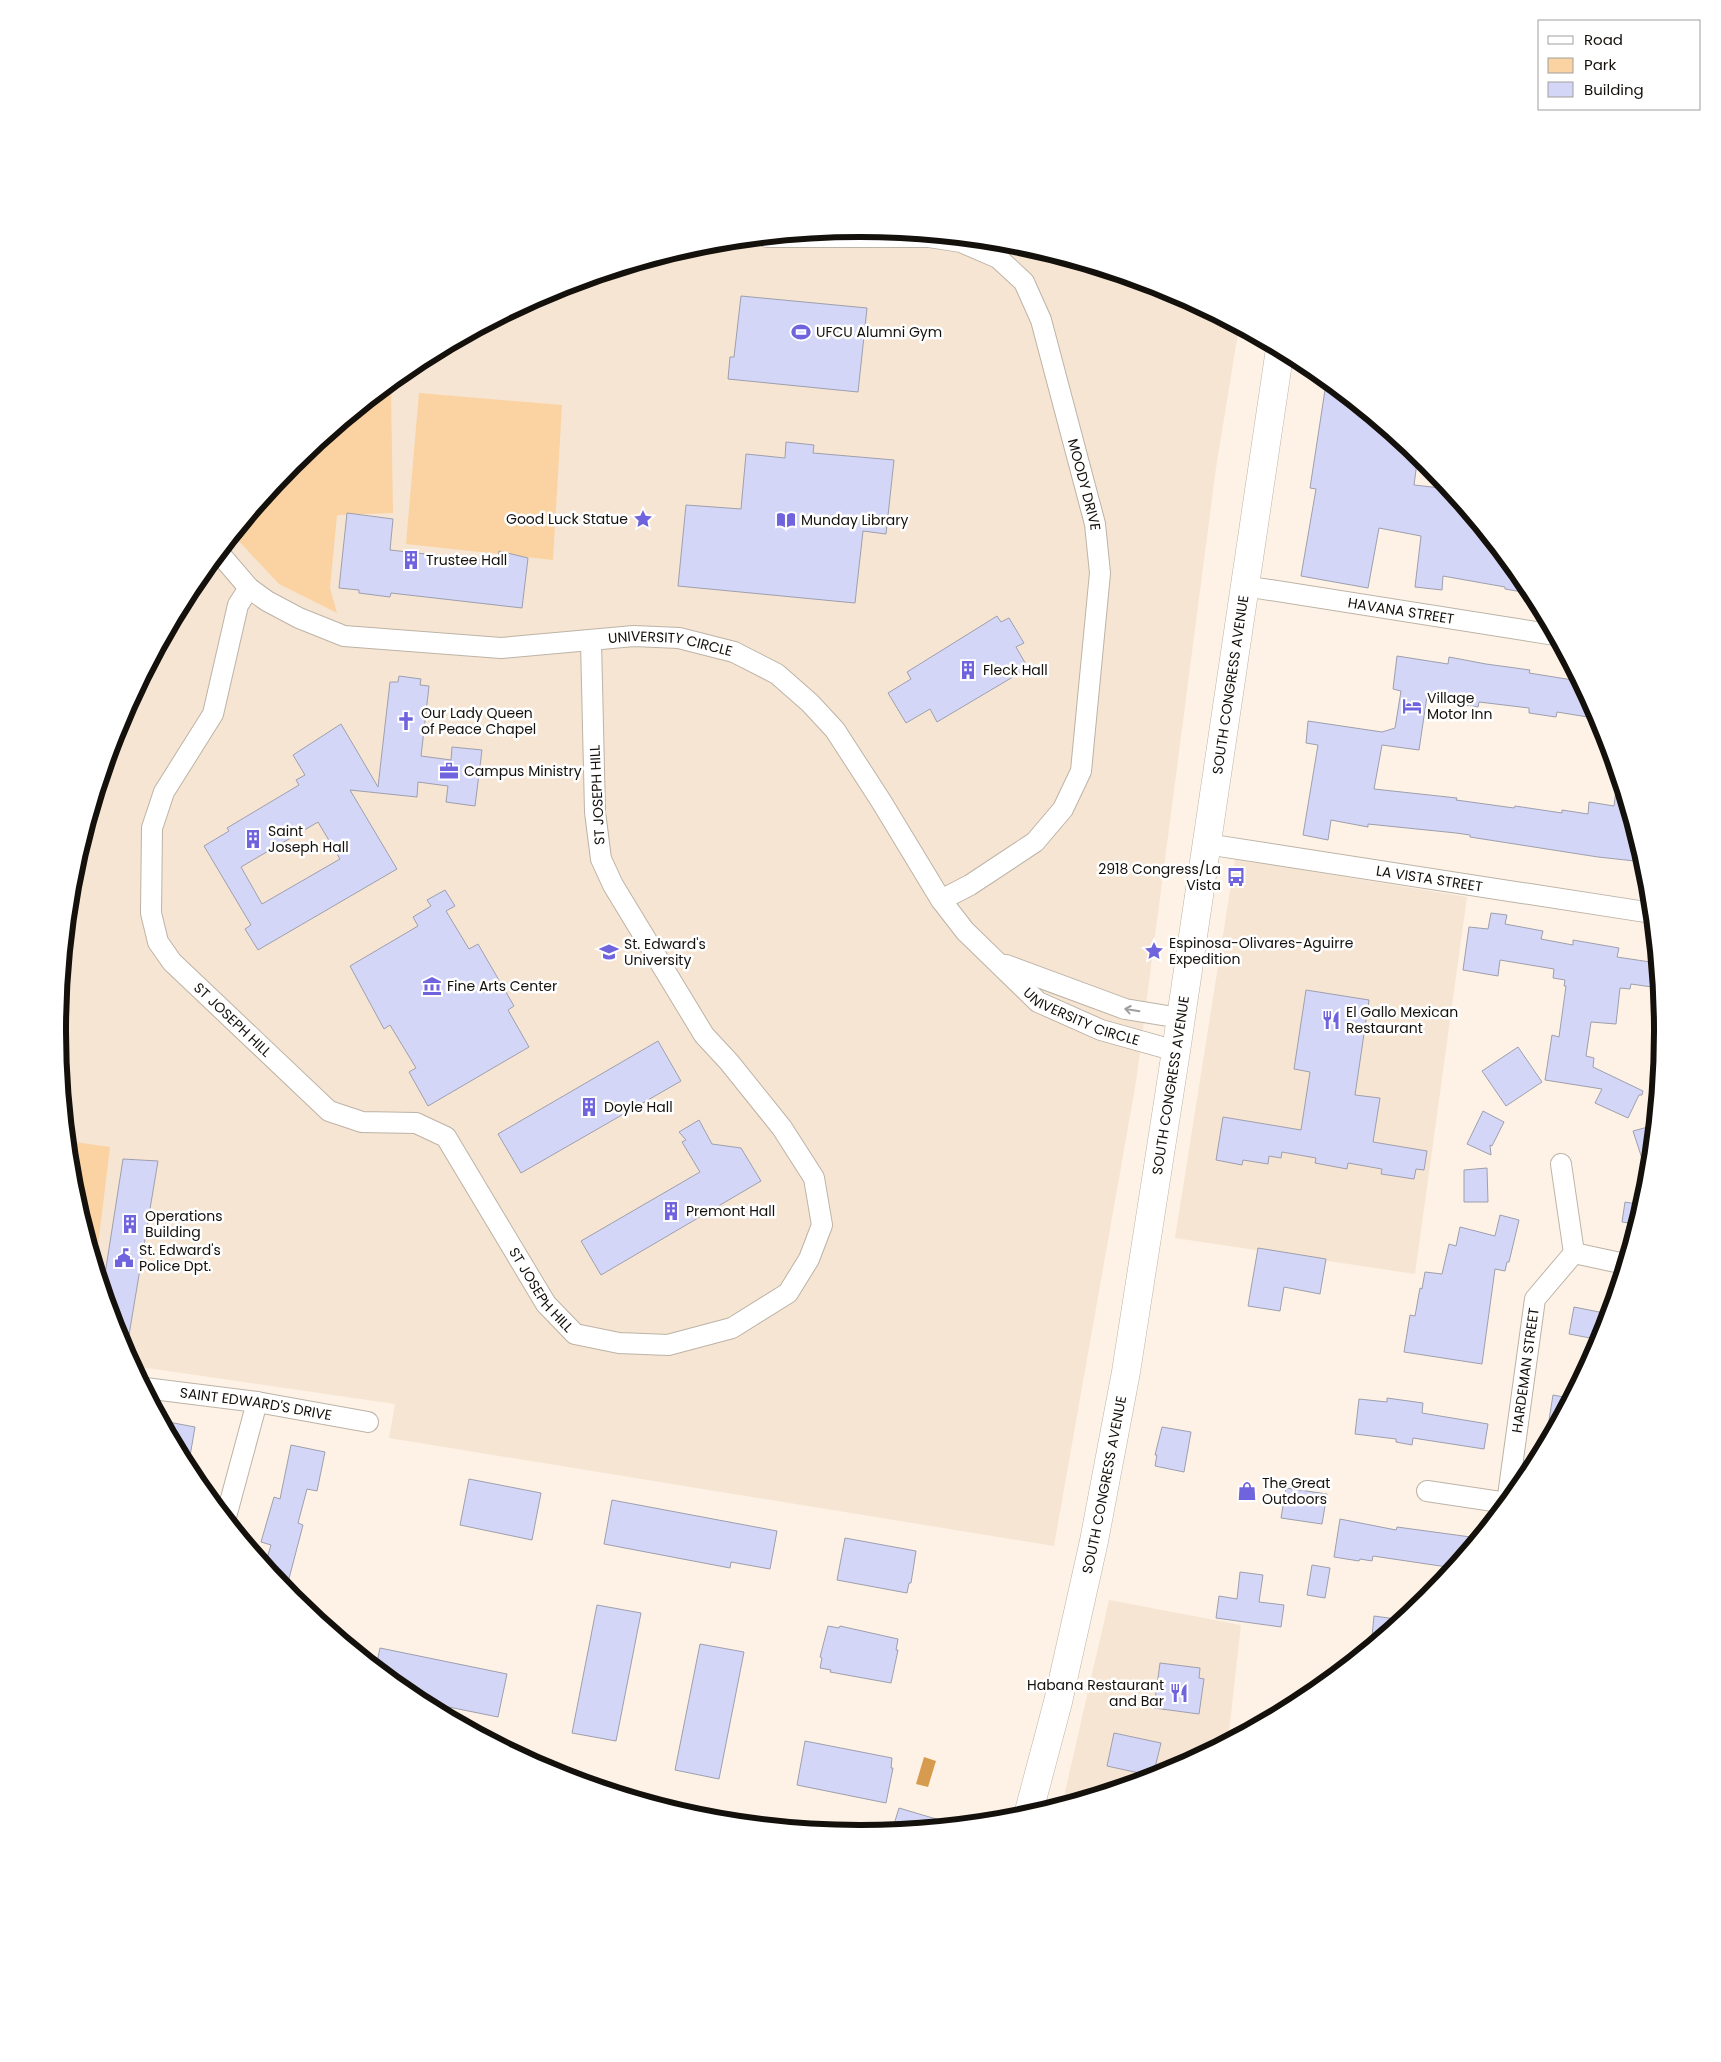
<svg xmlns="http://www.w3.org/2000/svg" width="1721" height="2062" font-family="Poppins,sans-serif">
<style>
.built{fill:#f6e5d3}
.green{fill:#fbd2a1}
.forest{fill:#e6aa5e}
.water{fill:#d79b4f}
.building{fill:#d4d6f8;stroke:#9e9fad;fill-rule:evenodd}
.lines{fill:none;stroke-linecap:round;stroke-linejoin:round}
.street-casing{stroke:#bdb3a6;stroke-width:22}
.primary-casing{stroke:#bdb3a6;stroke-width:29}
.street{stroke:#fff;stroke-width:20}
.primary{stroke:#fff;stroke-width:28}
.oneway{stroke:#a19f9e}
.labels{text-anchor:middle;stroke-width:5;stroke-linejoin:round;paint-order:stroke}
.poi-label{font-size:14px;fill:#14100c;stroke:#fff;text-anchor:start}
.street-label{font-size:14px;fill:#14100c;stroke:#fff}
.rim{fill:none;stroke:#14100c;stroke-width:6}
</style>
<rect width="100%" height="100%" fill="#fdf2e5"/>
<g class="built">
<path d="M861 228 1017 243 1168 289 1239 327 1216 468 1136 1082 1054 1546 389 1438 395 1404 133 1366 119 1338 73 1187 58 1031 73 874 119 723 193 585 293 463 415 363 553 289 704 243Z"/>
<path d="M1235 859 1467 897 1415 1274 1175 1238Z"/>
<path d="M1109 1600 1241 1625 1228 1741 1168 1773 1062 1805Z"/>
</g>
<g class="green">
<path d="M383 389 391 390 393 513 337 515 330 588 337 613 279 584 233 535 293 463Z"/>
<path d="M419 393 562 405 553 560 406 544Z"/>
<path d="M68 1141 110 1147 96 1262 73 1187Z"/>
</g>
<path class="forest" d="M76 865 83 867 76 900 71 898Z"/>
<path class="water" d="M924 1757 936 1761 928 1787 916 1784Z"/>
<g class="building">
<path d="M741 296 867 308 858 392 728 379 730 357H734Z"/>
<path d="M1325 390 1342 392 1418 455 1414 485 1450 489 1452 493 1451 504 1463 505 1531 590 1522 589V592L1505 589V587L1443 576 1442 590 1415 587 1421 536 1379 528 1368 588 1301 576 1316 489 1310 488Z"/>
<path d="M786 442 814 445 813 453 894 460 886 534 863 531 855 603 678 586 686 505 741 509 746 454 785 458Z"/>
<path d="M347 513 393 519 390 550 498 562 499 551 528 558 522 608 391 593 390 597 359 593V590L339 588Z"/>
<path d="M997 616 1001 622 1009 618 1024 643 1016 647 1028 668 937 722 930 709 906 723 888 693 911 679 907 672Z"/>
<path d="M1397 656 1448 664 1449 657 1486 664 1530 670 1529 673 1579 681 1600 719 1557 712 1556 717 1529 713V708L1479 702 1478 707 1460 704V702L1427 696 1419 750 1382 745 1374 789 1457 798 1456 800 1514 808 1515 806 1562 813V810L1588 814 1589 802 1614 806 1618 774 1644 862 1598 857 1470 837V835L1456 833 1368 824V827L1331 820 1328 840 1303 835 1318 745 1306 743 1308 721 1382 732 1395 728 1401 691 1393 689Z"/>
<path d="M399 676 421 679 420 685 429 686 421 756 451 760 452 747 482 750 475 806 446 802 448 786 418 782 417 797 350 790 397 869 258 950 245 929 251 925 204 846 229 831 227 828 299 785 296 780 305 775 293 755 341 724 378 787 390 682H398ZM318 822 340 859 262 904 241 867Z"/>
<path d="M445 890 455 906 446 911 469 949 478 944 514 1006 508 1010 529 1047 428 1106 409 1072 416 1068 390 1025 384 1029 350 966 418 926 413 917 431 906 427 900Z"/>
<path d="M1491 913 1507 915 1505 924 1543 931 1541 939 1573 945V940L1619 948 1617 957 1657 963 1659 988 1631 984 1630 989 1620 988 1616 1024 1591 1022 1586 1056 1594 1058 1593 1067 1643 1091 1642 1095H1639L1628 1118 1595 1103 1602 1089 1545 1080 1552 1035 1559 1037 1566 986H1564L1565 980 1553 978 1554 969 1500 960 1498 976 1463 970 1469 927 1488 929Z"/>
<path d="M1306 990 1369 1000 1355 1095 1380 1098 1373 1142 1427 1151 1424 1170 1416 1169 1414 1179 1381 1174 1382 1169 1348 1163 1347 1169 1315 1163 1316 1158 1282 1152 1281 1158 1269 1156 1268 1164 1243 1160 1242 1165 1216 1160 1223 1117 1301 1130 1310 1072 1294 1069Z"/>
<path d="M658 1041 681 1081 521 1173 498 1134Z"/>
<path d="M1518 1047 1542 1082 1506 1106 1482 1071Z"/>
<path d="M1483 1111 1504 1122 1492 1146 1490 1145 1491 1155 1467 1144Z"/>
<path d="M699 1120 712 1144 741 1148 761 1181 601 1275 581 1241 700 1172 682 1142 686 1140 679 1132Z"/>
<path d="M1648 1127 1653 1141 1649 1180 1633 1131Z"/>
<path d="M123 1159 158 1161 126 1353 119 1338 103 1287Z"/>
<path d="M1487 1168 1488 1202H1464V1170Z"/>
<path d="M1625 1202 1643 1205 1637 1224 1622 1222Z"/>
<path d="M1500 1215 1519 1220 1509 1262H1507L1505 1271 1495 1269 1482 1364 1404 1352 1410 1315 1415 1316 1420 1288 1422 1289 1425 1272 1442 1274 1449 1244 1456 1246 1460 1227 1495 1236Z"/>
<path d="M1258 1248 1326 1259 1320 1294 1284 1287 1280 1311 1248 1306Z"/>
<path d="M1574 1307 1604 1313 1603 1317 1606 1318 1601 1340 1569 1334Z"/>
<path d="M1553 1395 1570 1398 1548 1440 1546 1439Z"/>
<path d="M1387 1398 1423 1403 1422 1413 1488 1424 1484 1449 1413 1438 1412 1445 1396 1442V1439L1355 1434 1359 1399 1387 1402Z"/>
<path d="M163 1421 195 1427 188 1468 174 1441Z"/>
<path d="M1162 1427 1191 1432 1184 1472 1155 1466 1157 1455H1155Z"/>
<path d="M291 1445 325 1452 317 1491 307 1489 298 1523 303 1525 286 1590 265 1565 271 1545 261 1542 274 1497 280 1499Z"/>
<path d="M469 1479 541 1493 532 1540 460 1525Z"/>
<path d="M1286 1488 1327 1494 1322 1524 1281 1518Z"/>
<path d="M612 1500 777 1531 770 1569 731 1562 730 1568 604 1544Z"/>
<path d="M1340 1519 1396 1530 1397 1527 1478 1538 1454 1568 1373 1556 1372 1561 1360 1559 1359 1561 1334 1557Z"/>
<path d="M845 1538 916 1551 911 1583H909L907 1593 837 1580Z"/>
<path d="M1312 1565 1330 1568 1325 1598 1307 1595Z"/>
<path d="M1240 1572 1263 1575 1259 1602 1284 1605 1281 1627 1216 1618 1219 1596 1237 1599Z"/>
<path d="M597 1605 641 1613 616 1741 572 1733Z"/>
<path d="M1374 1616 1403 1620 1371 1646Z"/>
<path d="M828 1626 839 1628 840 1626 898 1639 896 1650H898L891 1683 830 1672 831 1670 820 1668 822 1658 820 1657Z"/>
<path d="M700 1644 744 1652 719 1779 675 1770Z"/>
<path d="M380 1648 507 1674 498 1717 419 1701 414 1699 376 1667Z"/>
<path d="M1160 1663 1200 1668 1199 1678 1204 1679 1199 1714 1154 1708Z"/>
<path d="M1114 1733 1161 1743 1153 1776 1107 1766Z"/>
<path d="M805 1741 892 1758 891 1768H893L886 1803 797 1785Z"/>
<path d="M899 1808 953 1824V1825L892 1831Z"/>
</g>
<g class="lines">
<g class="street-casing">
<g id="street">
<path id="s1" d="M767 237H929L961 242 998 258 1024 282 1041 320 1095 524 1100 573 1081 771 1063 809 1035 842 970 885 941 900"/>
<path id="s2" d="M219 553 249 588 267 601 299 618 344 636 501 648 634 636 679 638 734 652 777 674 810 703 835 730 881 801 941 900 965 931 1038 1002 1101 1030 1176 1051"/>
<path id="s3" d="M1245 586 1555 635"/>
<path id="s4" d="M249 588 238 605 213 714 164 792 152 828 151 913 158 942 172 962 329 1111 362 1122 416 1123 446 1137 546 1304 575 1334 619 1343 668 1345 732 1328 788 1293 809 1259 822 1225 814 1178 782 1128 729 1062 704 1035 613 885 601 859 595 812 591 641"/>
<path id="s5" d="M1206 844 1652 913"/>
<path d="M1006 965 1125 1009 1180 1018"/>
<path d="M1561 1164 1574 1253"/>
<path d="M1574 1253 1625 1264"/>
<path id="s6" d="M145 1388 257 1402 368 1422"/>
<path d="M1427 1491 1507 1503"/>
<path id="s7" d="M1507 1503 1535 1299 1574 1253"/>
<path d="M226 1517 257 1402"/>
</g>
</g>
<g class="primary-casing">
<g id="primary">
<path id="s8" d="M1028 1815 1058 1702 1094 1541 1126 1372 1176 1051 1280 349"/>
</g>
</g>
<use href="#street" class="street"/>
<use href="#primary" class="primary"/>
</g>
<defs><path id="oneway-shaft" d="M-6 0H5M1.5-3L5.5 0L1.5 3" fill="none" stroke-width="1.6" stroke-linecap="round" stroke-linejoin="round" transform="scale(1.25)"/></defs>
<use class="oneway" href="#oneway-shaft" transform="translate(1132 1010) rotate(-171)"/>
<defs>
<g id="stadium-bare" transform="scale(1.5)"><path d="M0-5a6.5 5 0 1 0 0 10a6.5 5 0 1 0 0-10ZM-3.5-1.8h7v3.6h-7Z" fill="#6f64de" stroke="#fff" stroke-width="2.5" paint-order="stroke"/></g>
<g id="sight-bare" transform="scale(1.5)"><path d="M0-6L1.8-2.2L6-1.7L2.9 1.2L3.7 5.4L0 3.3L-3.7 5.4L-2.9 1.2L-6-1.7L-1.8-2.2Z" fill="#6f64de" stroke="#fff" stroke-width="2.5" paint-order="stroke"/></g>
<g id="library-bare" transform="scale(1.5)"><path d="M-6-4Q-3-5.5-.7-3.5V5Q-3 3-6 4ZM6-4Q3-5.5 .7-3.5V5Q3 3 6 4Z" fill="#6f64de" stroke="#fff" stroke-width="2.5" paint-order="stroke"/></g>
<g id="building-bare" transform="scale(1.5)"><path d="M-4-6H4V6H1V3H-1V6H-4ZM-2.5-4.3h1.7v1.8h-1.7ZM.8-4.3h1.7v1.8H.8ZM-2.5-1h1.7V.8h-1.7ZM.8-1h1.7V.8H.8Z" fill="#6f64de" stroke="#fff" stroke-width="2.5" paint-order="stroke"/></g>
<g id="hotel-bare" transform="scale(1.5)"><path d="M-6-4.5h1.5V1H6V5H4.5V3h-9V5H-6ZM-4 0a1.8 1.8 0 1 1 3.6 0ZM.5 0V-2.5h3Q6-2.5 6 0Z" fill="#6f64de" stroke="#fff" stroke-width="2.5" paint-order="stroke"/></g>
<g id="church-bare" transform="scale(1.5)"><path d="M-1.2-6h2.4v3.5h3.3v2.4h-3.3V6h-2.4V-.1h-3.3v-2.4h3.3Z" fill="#6f64de" stroke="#fff" stroke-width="2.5" paint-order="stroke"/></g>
<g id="office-bare" transform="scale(1.5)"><path d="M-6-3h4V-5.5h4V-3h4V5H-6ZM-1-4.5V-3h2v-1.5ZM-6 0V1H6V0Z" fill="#6f64de" stroke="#fff" stroke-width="2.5" paint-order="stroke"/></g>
<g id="bus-bare" transform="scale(1.5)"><path d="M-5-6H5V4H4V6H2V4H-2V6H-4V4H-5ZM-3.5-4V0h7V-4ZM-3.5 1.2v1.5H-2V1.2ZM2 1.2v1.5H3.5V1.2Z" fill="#6f64de" stroke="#fff" stroke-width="2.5" paint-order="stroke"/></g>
<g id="university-bare" transform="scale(1.5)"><path d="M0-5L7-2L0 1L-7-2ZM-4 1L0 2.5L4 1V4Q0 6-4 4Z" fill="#6f64de" stroke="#fff" stroke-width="2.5" paint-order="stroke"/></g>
<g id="museum-bare" transform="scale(1.5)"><path d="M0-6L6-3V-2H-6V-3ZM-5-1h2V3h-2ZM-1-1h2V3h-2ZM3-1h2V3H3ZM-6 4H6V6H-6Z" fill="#6f64de" stroke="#fff" stroke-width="2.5" paint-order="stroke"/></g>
<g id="restaurant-bare" transform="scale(1.5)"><path d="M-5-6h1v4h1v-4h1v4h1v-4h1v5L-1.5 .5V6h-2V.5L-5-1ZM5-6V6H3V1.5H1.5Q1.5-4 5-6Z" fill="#6f64de" stroke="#fff" stroke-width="2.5" paint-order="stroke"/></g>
<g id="civic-bare" transform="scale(1.5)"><path d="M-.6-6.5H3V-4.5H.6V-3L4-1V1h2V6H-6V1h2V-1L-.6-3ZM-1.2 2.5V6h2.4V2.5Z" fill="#6f64de" stroke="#fff" stroke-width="2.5" paint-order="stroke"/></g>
<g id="shop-bare" transform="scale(1.5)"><path d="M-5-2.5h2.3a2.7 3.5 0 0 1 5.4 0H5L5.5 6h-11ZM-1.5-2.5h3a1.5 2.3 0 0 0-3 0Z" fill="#6f64de" stroke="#fff" stroke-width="2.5" paint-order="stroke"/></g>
</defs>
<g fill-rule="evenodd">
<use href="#stadium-bare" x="801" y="332"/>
<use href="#sight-bare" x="643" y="519"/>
<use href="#library-bare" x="786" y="520"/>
<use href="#building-bare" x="411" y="560"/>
<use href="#building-bare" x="968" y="670"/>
<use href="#hotel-bare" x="1412" y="706"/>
<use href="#church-bare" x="406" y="721"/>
<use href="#office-bare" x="449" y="771"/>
<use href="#building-bare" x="253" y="839"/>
<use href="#bus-bare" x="1236" y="877"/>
<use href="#sight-bare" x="1154" y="951"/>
<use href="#university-bare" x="609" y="952"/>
<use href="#museum-bare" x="432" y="986"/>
<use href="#restaurant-bare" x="1331" y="1020"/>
<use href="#building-bare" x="589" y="1107"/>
<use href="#building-bare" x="671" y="1211"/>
<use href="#building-bare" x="130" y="1224"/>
<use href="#civic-bare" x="124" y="1258"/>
<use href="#shop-bare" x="1247" y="1491"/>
<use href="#restaurant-bare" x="1179" y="1693"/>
</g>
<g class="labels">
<g class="poi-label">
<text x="816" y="337">UFCU Alumni Gym</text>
<text x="628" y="524" text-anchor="end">Good Luck Statue</text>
<text x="801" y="525">Munday Library</text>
<text x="426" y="565">Trustee Hall</text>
<text x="983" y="675">Fleck Hall</text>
<text x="1427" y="703">Village<tspan x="1427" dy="16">Motor Inn</tspan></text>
<text x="421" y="718">Our Lady Queen<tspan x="421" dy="16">of Peace Chapel</tspan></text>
<text x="464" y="776">Campus Ministry</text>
<text x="268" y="836">Saint<tspan x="268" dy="16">Joseph Hall</tspan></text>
<text x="1221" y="874" text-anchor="end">2918 Congress/La<tspan x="1221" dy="16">Vista</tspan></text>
<text x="1169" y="948">Espinosa-Olivares-Aguirre<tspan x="1169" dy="16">Expedition</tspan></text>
<text x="624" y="949">St. Edward's<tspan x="624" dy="16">University</tspan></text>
<text x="447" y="991">Fine Arts Center</text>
<text x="1346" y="1017">El Gallo Mexican<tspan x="1346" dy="16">Restaurant</tspan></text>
<text x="604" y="1112">Doyle Hall</text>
<text x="686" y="1216">Premont Hall</text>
<text x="145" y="1221">Operations<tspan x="145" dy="16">Building</tspan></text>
<text x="139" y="1255">St. Edward's<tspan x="139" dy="16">Police Dpt.</tspan></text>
<text x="1262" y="1488">The Great<tspan x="1262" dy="16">Outdoors</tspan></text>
<text x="1164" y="1690" text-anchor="end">Habana Restaurant<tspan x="1164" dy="16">and Bar</tspan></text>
</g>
<g class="street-label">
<text dy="5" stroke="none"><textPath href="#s1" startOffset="482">MOODY DRIVE</textPath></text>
<text dy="5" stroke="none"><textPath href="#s3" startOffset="158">HAVANA STREET</textPath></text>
<text dy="5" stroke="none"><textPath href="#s2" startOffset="481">UNIVERSITY CIRCLE</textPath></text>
<text dy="5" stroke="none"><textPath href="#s8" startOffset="1149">SOUTH CONGRESS AVENUE</textPath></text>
<text transform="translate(597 795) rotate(-93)" y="5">ST JOSEPH HILL</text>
<text dy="5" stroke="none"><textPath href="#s5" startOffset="226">LA VISTA STREET</textPath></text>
<text dy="5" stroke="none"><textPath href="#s2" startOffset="1062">UNIVERSITY CIRCLE</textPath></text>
<text dy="5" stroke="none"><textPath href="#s4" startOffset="485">ST JOSEPH HILL</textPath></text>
<text dy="5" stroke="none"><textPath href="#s8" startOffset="744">SOUTH CONGRESS AVENUE</textPath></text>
<text dy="5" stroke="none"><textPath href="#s4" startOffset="920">ST JOSEPH HILL</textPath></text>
<text dy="5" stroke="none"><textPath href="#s7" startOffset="134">HARDEMAN STREET</textPath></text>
<text dy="5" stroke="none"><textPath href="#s6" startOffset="112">SAINT EDWARD'S DRIVE</textPath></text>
<text dy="5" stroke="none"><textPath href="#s8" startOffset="339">SOUTH CONGRESS AVENUE</textPath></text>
</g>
</g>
<path d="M0 0H1721V2062H0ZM66 1031a794 794 0 1 1 1588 0a794 794 0 1 1-1588 0Z" fill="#fff" fill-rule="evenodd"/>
<path class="rim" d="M66 1031a794 794 0 1 1 1588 0a794 794 0 1 1-1588 0Z"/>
<rect x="1538" y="20" width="162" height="90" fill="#ffffff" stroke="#a19f9e"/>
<rect x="1548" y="36" width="25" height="8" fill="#ffffff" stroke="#a19f9e"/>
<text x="1584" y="45" font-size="15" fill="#14100c">Road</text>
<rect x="1548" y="58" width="25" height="15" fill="#fbd2a1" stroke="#a19f9e"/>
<text x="1584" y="70" font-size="15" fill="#14100c">Park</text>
<rect x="1548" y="82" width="25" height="15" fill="#d4d6f8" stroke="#a19f9e"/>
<text x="1584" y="95" font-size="15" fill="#14100c">Building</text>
</svg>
